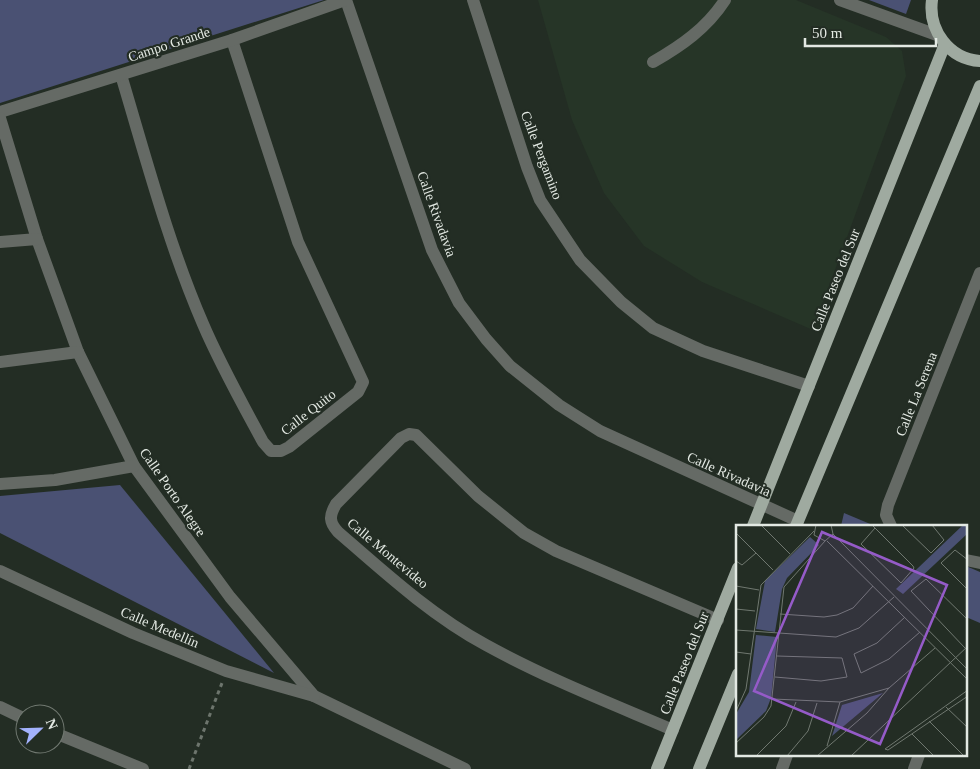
<svg xmlns="http://www.w3.org/2000/svg" width="980" height="769" font-family="'Times New Roman',serif">
<style>
.built{fill:#263527}
.green{fill:#4a5173}
.lines{fill:none;stroke-linecap:round;stroke-linejoin:round}
.path{stroke:#6d756d;stroke-width:3;stroke-dasharray:4 4;stroke-linecap:butt}
.minor{stroke:#656a65;stroke-width:12}
.major{stroke:#9faaa0;stroke-width:12}
.labels{text-anchor:middle;stroke-width:4.5;stroke-linejoin:round;paint-order:stroke}
.street-label{font-size:14px;fill:#e3e9e3;stroke:#232d24}
.inset-road{fill:none;stroke:#707870;stroke-width:1}
.view{fill:#955bc8;fill-opacity:0.15;stroke:#955bc8;stroke-width:2.5}
.inset-edge{fill:none;stroke:#e3e9e3;stroke-width:2.5}
</style>
<rect width="100%" height="100%" fill="#232d24"/>
<path class="built" d="M538 0H796L886 37 902 51 906 76 813 330 702 282 644 246 604 193 572 120Z"/>
<g class="green">
<path d="M0 0H324L0 103Z"/>
<path d="M869 0H911L906 14Z"/>
<path d="M120 485 274 673 0 533V496Z"/>
<path d="M844 513 875 526H841Z"/>
<path d="M966 566 980 572V623L966 617Z"/>
</g>
<g class="lines">
<path class="path" d="M189 769 222 683"/>
<g class="minor">
<path d="M346 0 432 250 459 303 486 339 510 366 559 405 600 431 798 521"/>
<path d="M473 0 527 167 540 200 580 260 621 302 653 328 703 351 809 386"/>
<path d="M840 0 937 35"/>
<path d="M653 62C681 46 707 28 725 0"/>
<path d="M121 75C146 158 168 243 203 324 220 364 242 403 263 442L271 451H281L289 447 358 392 363 382 298 242 232 40"/>
<path d="M0 112 232 40 345 0"/>
<path d="M0 118 37 239 78 352 134 466 230 597 314 696 465 769"/>
<path d="M0 242 37 239"/>
<path d="M0 362 78 352"/>
<path d="M0 484 55 480 134 466"/>
<path d="M891 526 886 515 888 505 980 273"/>
<path d="M966 560 980 563"/>
<path d="M0 571 133 633 226 671 314 696"/>
<path d="M0 707 25 719"/>
<path d="M673 730C610 703 546 678 486 645 432 616 384 572 338 532 329 522 329 516 336 504L401 438 409 434 416 435 478 496 524 533 556 551 718 620"/>
<path d="M55 733 143 769"/>
<path d="M782 769 787 755"/>
<path d="M914 769 919 755"/>
</g>
<g class="major">
<path d="M932 0C928 30 949 59 980 61"/>
<path d="M753 526 945 44"/>
<path d="M796 526 980 86"/>
<path d="M657 769 738 568"/>
<path d="M699 769 738 674"/>
</g>
</g>
<g class="labels">
<g class="street-label">
<text transform="translate(169 44) rotate(-18)" y="5">Campo Grande</text>
<text transform="translate(542 155) rotate(69)" y="5">Calle Pergamino</text>
<text transform="translate(437 214) rotate(70)" y="5">Calle Rivadavia</text>
<text transform="translate(835 280) rotate(-68)" y="5">Calle Paseo del Sur</text>
<text transform="translate(916 394) rotate(-68)" y="5">Calle La Serena</text>
<text transform="translate(308 412) rotate(-38)" y="5">Calle Quito</text>
<text transform="translate(729 474) rotate(24)" y="5">Calle Rivadavia</text>
<text transform="translate(173 492) rotate(55)" y="5">Calle Porto Alegre</text>
<text transform="translate(388 553) rotate(40)" y="5">Calle Montevideo</text>
<text transform="translate(160 627) rotate(23)" y="5">Calle Medellín</text>
<text transform="translate(684 663) rotate(-68)" y="5">Calle Paseo del Sur</text>
</g>
</g>
<g transform="translate(736 525)">
<rect width="231" height="231" fill="#232d24"/>
<path d="M227 0H231V9L167 69 160 64ZM74 12 83 20 51 53 46 64 39 107 20 104 29 56ZM20 110 41 112 35 173 30 186 0 215V189L13 167ZM147 168 96 211 106 180Z" fill="#4a5173"/>
<path class="inset-road" d="M25 0 54 29M80 0 78 10 89 16 97 9 95 0M136 0 177 41 178 43 165 58 125 19 139 3M166 0 195 28 208 15 196 0M0 8 37 45M97 9 232 145M91 16 232 155M232 35 219 25 205 38 232 65M0 36 6 40 20 28M0 61 23 65M0 84 19 86M44 89 88 92 101 90 117 83 137 61M169 92 141 118 118 129 125 148 153 134 184 107M0 105 100 112 123 103 158 72M229 123 175 66 190 54 232 95M0 127 15 129M39 152 85 156 111 152 106 133 41 131M232 165 149 224 152 225 232 171M37 174 104 177 153 163 199 123M210 182 232 203M0 186 10 164 25 60 78 6M193 196 228 231M176 209 198 231M0 218 28 192 35 181 48 62 89 16M91 221 104 177M20 231 50 201 60 177M51 231 72 206 81 178M81 231 131 188 153 163M115 231 232 121"/>
<path class="view" d="M86 7 211 60 144 219 18 166Z"/>
<rect width="231" height="231" class="inset-edge"/>
</g>
<g transform="translate(40 729) rotate(67)"><circle r="24" fill="#232d24" stroke="#707870"/>
<path d="M0-4L9 19L0 12L-9 19Z" fill="#a3b2fd"/>
<text y="-8" font-size="14" font-weight="bold" text-anchor="middle" fill="#e3e9e3">N</text>
</g>
<path d="M805 38v8h131v-8" fill="none" stroke="#e3e9e3" stroke-width="2.5"/>
<text x="812" y="38" font-size="15" fill="#e3e9e3" stroke="#232d24" stroke-width="4" paint-order="stroke">50 m</text>
</svg>
